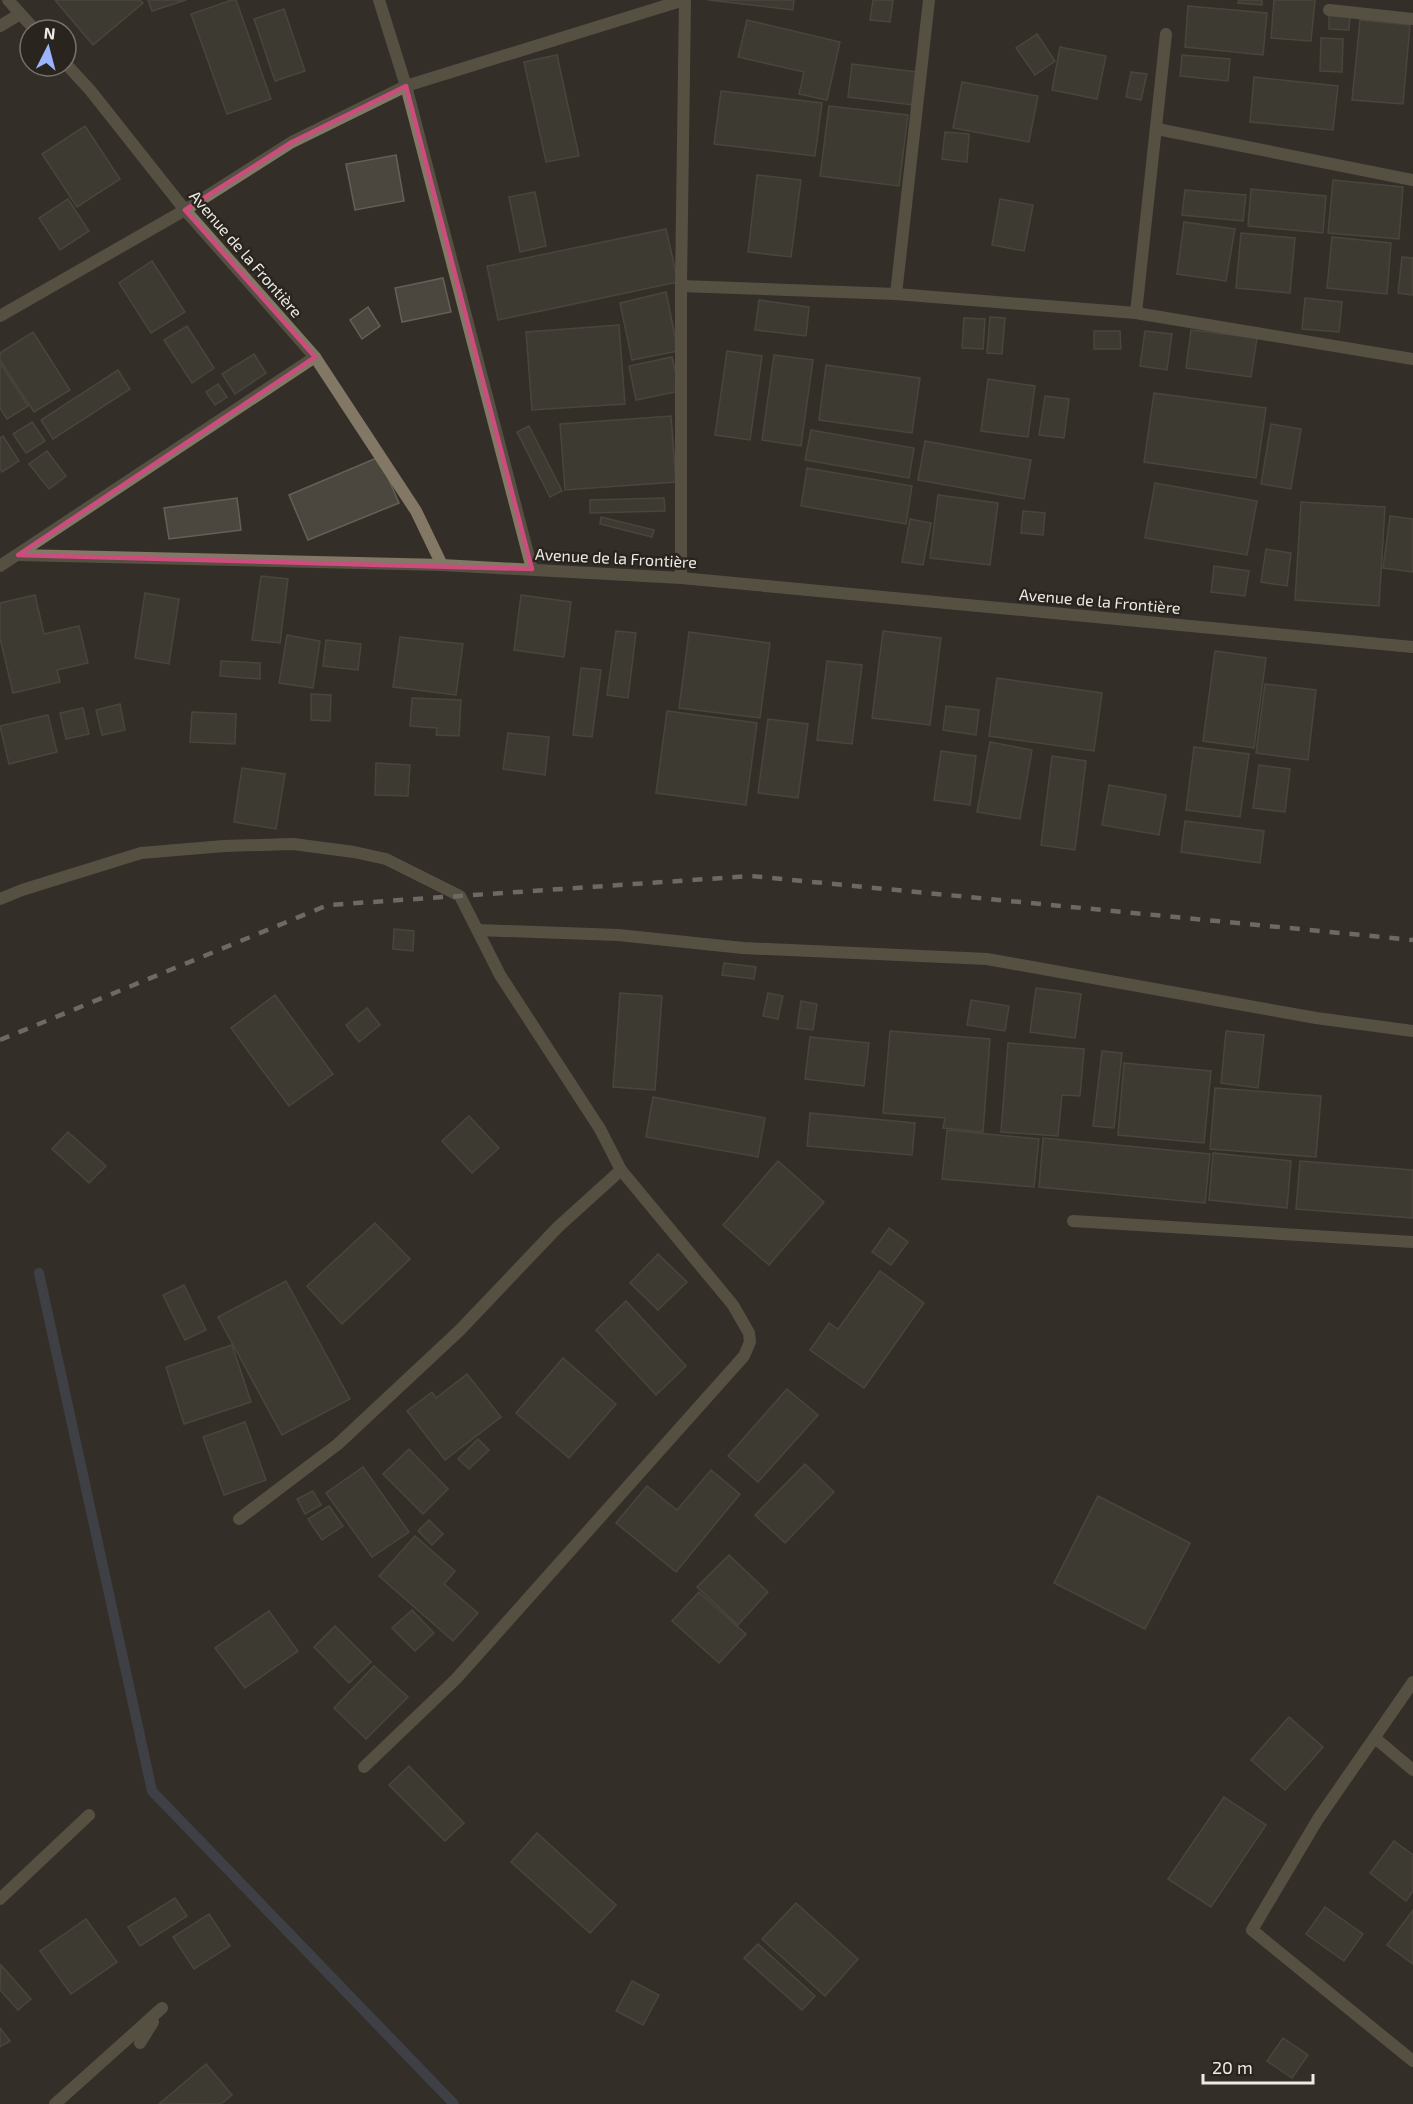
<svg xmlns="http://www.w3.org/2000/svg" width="1413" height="2104" font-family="'Exo 2',sans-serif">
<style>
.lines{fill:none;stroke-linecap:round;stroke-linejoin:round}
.stream{stroke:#4f546a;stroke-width:10}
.building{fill:#4b473f;stroke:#646057;stroke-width:1.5}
.lane{stroke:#827865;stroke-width:12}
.street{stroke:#827865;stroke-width:12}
.rail{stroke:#b3b0aa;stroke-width:4.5;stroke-dasharray:10 10;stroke-linecap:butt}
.marked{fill:none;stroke:#cd4c7e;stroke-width:4.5;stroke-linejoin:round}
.labels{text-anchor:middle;stroke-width:5;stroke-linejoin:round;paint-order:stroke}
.street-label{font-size:16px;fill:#edeae5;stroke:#29251e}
</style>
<rect width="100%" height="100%" fill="#332f28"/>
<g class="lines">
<path class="stream" d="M39 1273 152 1791 454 2104"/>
</g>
<g class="building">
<path d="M55 0H140L143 3 93 45Z"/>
<path d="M148 0H186L152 11Z"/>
<path d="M232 0H236L271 99 227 114 191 14Z"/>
<path d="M708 0H794L793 10Z"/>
<path d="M873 0H893L890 22 870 20Z"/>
<path d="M1239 0H1262V5L1238 3Z"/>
<path d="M1274 0H1315L1311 41 1271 38Z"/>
<path d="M1188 6 1267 13 1263 55 1185 47Z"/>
<path d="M284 9 305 71 275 81 254 19Z"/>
<path d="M1329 14 1350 15 1349 30 1329 29Z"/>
<path d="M747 20 840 42 827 100 799 94 804 72 738 57Z"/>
<path d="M1360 20 1410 25 1403 104 1352 100Z"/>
<path d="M1037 34 1055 61 1035 75 1016 48Z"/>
<path d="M1321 38 1343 39 1342 72 1320 71Z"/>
<path d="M1060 47 1106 56 1097 99 1052 90Z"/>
<path d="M557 55 579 156 546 162 524 62Z"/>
<path d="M1182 55 1230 59 1228 81 1180 76Z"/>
<path d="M852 64 917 72 913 105 848 97Z"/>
<path d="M1131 72 1147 74 1141 100 1126 97Z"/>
<path d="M1254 77 1338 86 1333 130 1250 122Z"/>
<path d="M962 82 1038 96 1029 142 953 128Z"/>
<path d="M721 91 822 103 815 156 714 144Z"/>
<path d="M829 106 908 115 899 186 820 176Z"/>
<path d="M85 126 120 179 77 207 42 154Z"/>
<path d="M945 132 969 134 967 162 942 159Z"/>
<path d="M396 155 404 201 355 210 346 164Z"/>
<path d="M757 175 801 180 791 257 748 252Z"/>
<path d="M1333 180 1403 187 1399 239 1328 233Z"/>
<path d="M1251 189 1326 196 1323 233 1248 226Z"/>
<path d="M1185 190 1246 195 1243 221 1182 215Z"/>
<path d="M535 192 546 246 520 252 509 197Z"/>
<path d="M68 199 89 231 60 250 39 218Z"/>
<path d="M1000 199 1033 205 1024 251 992 245Z"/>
<path d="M1184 222 1235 229 1226 281 1177 274Z"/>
<path d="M666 229 678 282 498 320 487 266Z"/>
<path d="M1241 233 1295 238 1290 293 1236 288Z"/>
<path d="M1332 237 1391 243 1387 294 1327 288Z"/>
<path d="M1402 257 1413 258V295L1398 293Z"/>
<path d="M152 261 185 312 151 333 119 283Z"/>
<path d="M443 278 451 312 402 322 395 288Z"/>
<path d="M666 292 678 351 632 360 620 303Z"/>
<path d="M1305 298 1342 302 1339 332 1302 329Z"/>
<path d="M759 300 809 307 806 336 755 330Z"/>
<path d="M368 307 380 326 362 339 350 320Z"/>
<path d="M990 317 1005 318 1002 354 987 353Z"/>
<path d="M964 318 985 319 983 349 962 348Z"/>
<path d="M619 325 625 404 532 410 526 332Z"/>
<path d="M187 326 214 368 192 383 164 340Z"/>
<path d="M1191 330 1257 338 1251 377 1186 368Z"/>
<path d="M1094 331H1120L1121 349H1094Z"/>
<path d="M1145 331 1172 334 1167 370 1140 366Z"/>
<path d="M33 332 70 390 34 412 0 360V353Z"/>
<path d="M727 351 762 356 750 440 715 435Z"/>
<path d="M254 354 266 373 235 394 222 374Z"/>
<path d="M774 355 813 360 801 446 762 440Z"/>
<path d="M672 357 680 391 636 400 629 366Z"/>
<path d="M0 363 28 406 7 419 0 408Z"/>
<path d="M826 365 920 378 912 433 819 420Z"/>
<path d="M118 370 130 389 53 439 41 420Z"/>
<path d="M988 379 1035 386 1028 437 981 431Z"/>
<path d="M218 384 227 397 215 405 206 392Z"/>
<path d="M1154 393 1266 408 1256 478 1144 462Z"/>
<path d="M1045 396 1069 399 1064 438 1039 435Z"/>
<path d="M671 416 676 482 565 490 560 424Z"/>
<path d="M32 422 45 441 26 453 13 434Z"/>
<path d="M1271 424 1301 429 1291 489 1261 484Z"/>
<path d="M529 426 562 491 550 497 517 432Z"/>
<path d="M811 430 914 448 909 478 805 460Z"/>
<path d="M3 436 19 461 2 472 0 469V438Z"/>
<path d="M925 441 1031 460 1024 499 918 480Z"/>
<path d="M47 451 66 476 49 489 29 464Z"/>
<path d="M379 457 399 503 308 540 289 495Z"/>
<path d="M807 468 912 486 906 524 801 506Z"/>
<path d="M1155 483 1257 501 1247 555 1145 538Z"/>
<path d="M938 495 998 503 990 565 930 558Z"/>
<path d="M237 498 241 530 169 539 164 508Z"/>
<path d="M664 498 665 511 590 513V500Z"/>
<path d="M1301 502 1385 507 1379 606 1295 600Z"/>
<path d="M1023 511 1045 513 1043 535 1021 533Z"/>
<path d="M1390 516 1413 519V572L1383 568Z"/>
<path d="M601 517 654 530 652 537 600 524Z"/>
<path d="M910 519 931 523 923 565 902 562Z"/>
<path d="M1266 549 1291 553 1287 586 1261 582Z"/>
<path d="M1214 566 1249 571 1245 596 1211 592Z"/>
<path d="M261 576 288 579 280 643 252 640Z"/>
<path d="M145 593 179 599 169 664 135 658Z"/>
<path d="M35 595 44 634 79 626 88 663 57 670 60 682 13 693 0 638V603Z"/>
<path d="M521 595 571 602 564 657 514 650Z"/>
<path d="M616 631 636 633 628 698 607 695Z"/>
<path d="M883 631 941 638 930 725 872 718Z"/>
<path d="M689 632 770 643 760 718 679 708Z"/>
<path d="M287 635 320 641 313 688 279 683Z"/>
<path d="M400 637 463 644 456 695 393 687Z"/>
<path d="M326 640 361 644 358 670 323 666Z"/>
<path d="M1215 651 1266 658 1254 748 1203 741Z"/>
<path d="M221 661 260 663V679L220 676Z"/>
<path d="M827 661 862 665 852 744 817 740Z"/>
<path d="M581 668 601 670 592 737 573 735Z"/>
<path d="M997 678 1102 693 1094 751 989 736Z"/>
<path d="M1265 684 1316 690 1308 760 1256 753Z"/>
<path d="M311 694 331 695 330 721 311 720Z"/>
<path d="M412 698 461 700 459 736 436 735 437 728 410 726Z"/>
<path d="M120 704 125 730 102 735 96 710Z"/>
<path d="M946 706 979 710 976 735 943 730Z"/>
<path d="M83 708 89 734 66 739 60 713Z"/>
<path d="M667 711 757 723 746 805 656 793Z"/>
<path d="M192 712 236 714 235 744 190 742Z"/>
<path d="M48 715 57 752 9 764 0 726Z"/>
<path d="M768 719 808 724 798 798 758 793Z"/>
<path d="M508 733 549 737 545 775 503 769Z"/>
<path d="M990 742 1032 750 1020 819 977 812Z"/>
<path d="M1194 747 1249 754 1240 817 1186 810Z"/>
<path d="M941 751 976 756 970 805 934 800Z"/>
<path d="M1052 756 1086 761 1075 850 1041 845Z"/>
<path d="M376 763 410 765 408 796 375 795Z"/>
<path d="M1259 765 1290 769 1285 812 1253 808Z"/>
<path d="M242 768 285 774 276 829 234 822Z"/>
<path d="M1109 785 1166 795 1159 835 1102 825Z"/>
<path d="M1185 821 1264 831 1260 863 1181 852Z"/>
<path d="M394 929 414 931 413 951 393 949Z"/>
<path d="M724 963 756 967 754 979 722 975Z"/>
<path d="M1036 988 1081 994 1075 1038 1030 1032Z"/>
<path d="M620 993 662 996 655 1090 613 1087Z"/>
<path d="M768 993 783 996 778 1019 763 1016Z"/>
<path d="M275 995 333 1074 289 1106 231 1028Z"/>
<path d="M971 1000 1009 1006 1005 1031 967 1025Z"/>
<path d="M801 1001 817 1004 813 1030 797 1028Z"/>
<path d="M367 1008 380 1025 359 1042 346 1025Z"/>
<path d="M890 1031 990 1039 983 1132 943 1128 945 1118 883 1113Z"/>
<path d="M1226 1031 1264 1035 1258 1088 1221 1083Z"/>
<path d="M810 1037 869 1043 864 1086 805 1079Z"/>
<path d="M1008 1043 1084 1049 1080 1096 1062 1095 1058 1136 1001 1132Z"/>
<path d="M1102 1051 1122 1053 1114 1128 1093 1126Z"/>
<path d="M1124 1063 1211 1071 1204 1143 1118 1135Z"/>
<path d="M1215 1088 1321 1096 1316 1157 1210 1149Z"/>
<path d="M653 1097 765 1118 758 1157 646 1137Z"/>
<path d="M810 1113 915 1123 912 1155 807 1146Z"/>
<path d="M469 1116 499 1148 472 1173 442 1141Z"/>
<path d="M947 1130 1039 1139 1034 1187 942 1179Z"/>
<path d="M68 1132 106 1166 89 1183 52 1149Z"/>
<path d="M1043 1138 1210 1154 1205 1203 1039 1187Z"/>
<path d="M1213 1153 1291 1161 1287 1208 1209 1200Z"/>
<path d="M778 1161 824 1202 769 1265 723 1225Z"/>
<path d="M1300 1161 1413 1170V1218L1296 1209Z"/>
<path d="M375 1223 410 1259 342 1324 307 1286Z"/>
<path d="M889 1228 908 1242 891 1265 872 1252Z"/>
<path d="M658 1254 687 1282 658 1310 630 1283Z"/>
<path d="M880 1271 924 1303 864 1388 810 1350 829 1323 838 1329Z"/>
<path d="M286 1281 350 1399 282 1435 218 1317Z"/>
<path d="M184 1285 206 1330 185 1340 163 1295Z"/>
<path d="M626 1301 686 1366 656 1395 596 1330Z"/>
<path d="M232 1345 251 1402 184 1424 166 1367Z"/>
<path d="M563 1358 616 1404 569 1458 516 1413Z"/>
<path d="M467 1374 501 1417 445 1460 407 1411 432 1392 436 1398Z"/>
<path d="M787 1389 818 1415 758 1482 728 1456Z"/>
<path d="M245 1422 266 1480 224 1495 203 1437Z"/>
<path d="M478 1439 489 1450 469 1469 458 1459Z"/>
<path d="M409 1449 448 1489 423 1514 383 1474Z"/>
<path d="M805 1464 834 1492 785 1543 755 1515Z"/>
<path d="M363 1467 409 1532 372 1557 326 1493Z"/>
<path d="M711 1470 740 1494 676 1572 616 1523 647 1486 677 1510Z"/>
<path d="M313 1491 321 1505 305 1514 297 1499Z"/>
<path d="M1098 1496 1190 1543 1145 1629 1054 1583Z"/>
<path d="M329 1506 343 1526 322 1540 308 1519Z"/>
<path d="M429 1520 443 1534 432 1545 418 1531Z"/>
<path d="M415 1536 455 1571 444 1584 478 1613 453 1641 379 1576Z"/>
<path d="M729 1555 768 1592 738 1625 697 1587Z"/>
<path d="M699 1592 746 1634 719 1663 672 1621Z"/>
<path d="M412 1610 434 1633 415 1651 392 1628Z"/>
<path d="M269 1611 298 1651 245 1688 215 1648Z"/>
<path d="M335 1626 371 1662 349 1683 314 1647Z"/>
<path d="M374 1666 408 1697 366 1739 334 1708Z"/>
<path d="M1289 1717 1323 1747 1285 1790 1251 1760Z"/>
<path d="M409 1766 464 1823 445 1841 389 1785Z"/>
<path d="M1224 1797 1266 1825 1211 1907 1168 1879Z"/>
<path d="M537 1833 616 1905 590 1933 511 1862Z"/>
<path d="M1394 1841 1413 1855V1891L1406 1901 1370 1873Z"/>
<path d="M175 1898 187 1916 140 1946 128 1927Z"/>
<path d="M796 1903 858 1959 825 1996 762 1939Z"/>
<path d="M1325 1907 1363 1934 1344 1961 1306 1934Z"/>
<path d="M1413 1910V1964L1387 1945Z"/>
<path d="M209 1914 230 1946 194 1969 173 1937Z"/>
<path d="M86 1919 117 1962 71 1994 40 1951Z"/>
<path d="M758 1944 815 1996 802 2010 744 1958Z"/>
<path d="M1 1965 31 1999 18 2010 0 1990Z"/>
<path d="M632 1981 659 1995 643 2025 616 2011Z"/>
<path d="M0 2028 10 2041 0 2047Z"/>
<path d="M1283 2038 1308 2055 1292 2078 1267 2061Z"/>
<path d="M206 2064 232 2095 221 2104H159Z"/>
</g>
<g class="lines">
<path class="lane" d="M1073 1221 1413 1242"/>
<g class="street">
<path d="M8 0 35 30"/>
<path d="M379 0 406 86 532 569"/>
<path d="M1329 10 1413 19"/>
<path d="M0 26 20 14"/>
<path d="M66 64 90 90 185 210 315 357 416 511 442 565 681 578 1413 647"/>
<path d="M1157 129 1413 180"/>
<path d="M681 286 896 294 1136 313 1413 359"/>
<path d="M896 294 929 0"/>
<path d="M1136 313 1166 34"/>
<path d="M0 316 185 210 292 142 406 86 684 0"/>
<path d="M18 555 442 565"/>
<path d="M0 566 315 357"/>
<path d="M681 578V286L685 0"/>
<path d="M0 899 22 890 141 853 224 846 293 844 354 852 386 859 460 896 500 975 600 1129 621 1170 733 1305 749 1333 750 1342 744 1356 456 1679 364 1767"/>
<path d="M478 930 618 935 743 948 987 959 1316 1018 1413 1031"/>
<path d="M239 1519 338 1444 460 1330 558 1227 621 1170"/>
<path d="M1413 1682 1318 1819 1252 1930 1413 2061"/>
<path d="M1375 1738 1413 1770"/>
<path d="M0 1899 89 1815"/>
<path d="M140 2043 153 2022"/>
<path d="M55 2104 162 2008"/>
</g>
<path class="rail" d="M0 1040 328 905 751 876 1413 940"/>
</g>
<path d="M0 0H1413V2104H0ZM406 86 532 569 18 555 315 357 185 210 292 142Z" fill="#332f28" fill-opacity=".55" fill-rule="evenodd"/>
<path class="marked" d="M406 86 532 569 18 555 315 357 185 210 292 142Z"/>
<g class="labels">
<g class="street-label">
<text transform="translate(246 254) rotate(49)" y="6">Avenue de la Frontière</text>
<text transform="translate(616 558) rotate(3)" y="6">Avenue de la Frontière</text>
<text transform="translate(1100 601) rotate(5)" y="6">Avenue de la Frontière</text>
</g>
</g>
<g transform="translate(48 48) rotate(6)"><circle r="28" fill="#29251e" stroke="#77746e" stroke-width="1.5"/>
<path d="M0-4.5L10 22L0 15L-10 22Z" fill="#9cb4fd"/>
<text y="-9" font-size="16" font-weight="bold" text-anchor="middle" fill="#edeae5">N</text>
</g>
<path d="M1203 2074v9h110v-9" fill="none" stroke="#edeae5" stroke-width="3"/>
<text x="1212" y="2074" font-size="18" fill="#edeae5" stroke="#29251e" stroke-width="4.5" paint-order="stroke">20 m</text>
</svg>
